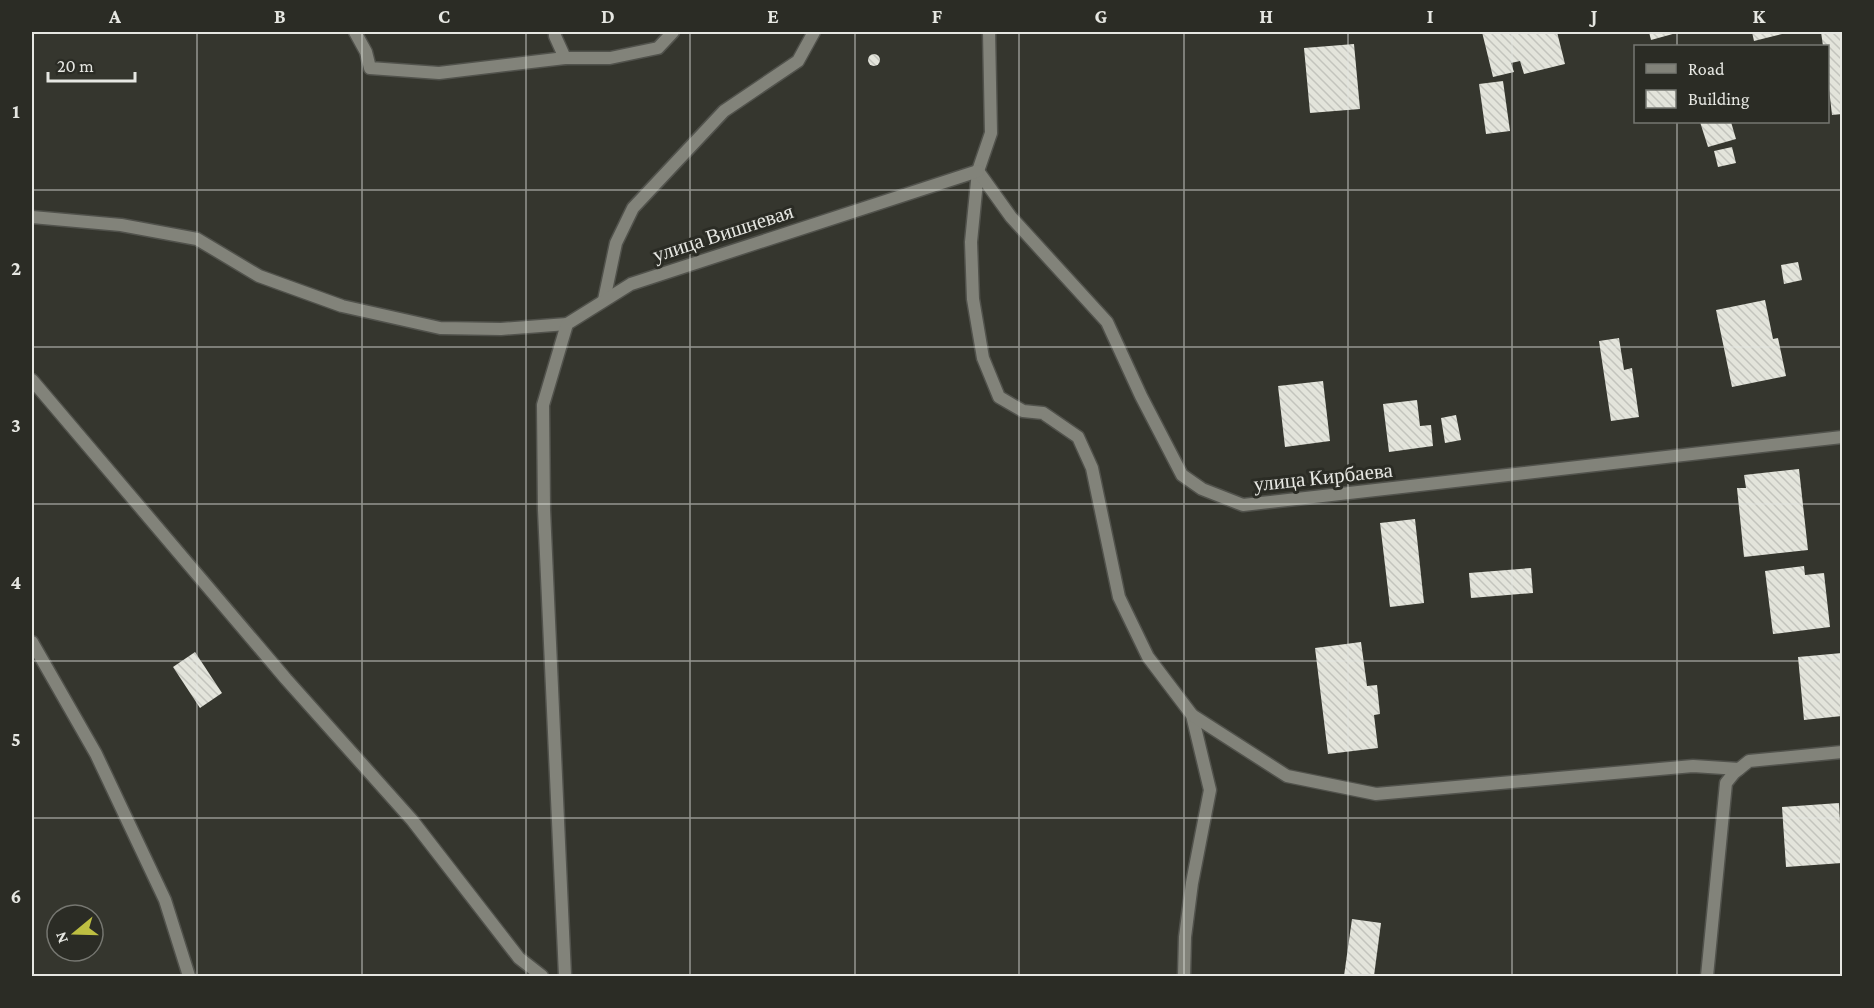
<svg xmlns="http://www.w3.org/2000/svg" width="1874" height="1008" font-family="'Crimson Pro',serif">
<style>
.building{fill:url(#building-back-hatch)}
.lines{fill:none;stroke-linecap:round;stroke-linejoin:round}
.service-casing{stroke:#51524c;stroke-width:15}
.minor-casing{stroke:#51524c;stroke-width:15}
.service{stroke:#82837a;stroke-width:12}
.minor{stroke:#82837a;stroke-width:12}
.grid{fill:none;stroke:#e6e7e2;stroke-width:1.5;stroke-opacity:0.55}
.labels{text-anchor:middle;stroke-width:6;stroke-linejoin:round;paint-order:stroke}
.street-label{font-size:21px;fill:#e6e7e2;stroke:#2b2c25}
.neatline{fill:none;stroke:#e6e7e2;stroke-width:2}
.grid-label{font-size:20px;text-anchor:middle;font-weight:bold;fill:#e6e7e2}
</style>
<defs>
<pattern id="building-back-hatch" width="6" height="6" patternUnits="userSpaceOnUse" patternTransform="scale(1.5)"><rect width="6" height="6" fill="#e3e4db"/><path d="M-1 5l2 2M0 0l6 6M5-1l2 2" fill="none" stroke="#c3c4bd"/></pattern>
</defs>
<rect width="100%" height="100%" fill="#35362e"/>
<g class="building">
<path d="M1482 32H1557L1565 64 1524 74 1520 61 1511 63 1514 72 1493 77Z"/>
<path d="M1649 32H1680L1651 40Z"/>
<path d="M1752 32H1790L1754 41Z"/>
<path d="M1821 32H1842V114L1832 115 1828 80V46H1823Z"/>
<path d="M1354 44 1360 109 1310 113 1304 48Z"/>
<circle cx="874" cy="60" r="6"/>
<path d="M1503 81 1510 131 1486 134 1479 84Z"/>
<path d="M1700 122H1731L1736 139 1708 147Z"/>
<path d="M1732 147 1736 163 1718 167 1714 151Z"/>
<path d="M1798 262 1802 280 1784 284 1781 265Z"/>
<path d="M1765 300 1773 339 1778 338 1786 376 1732 387 1716 310Z"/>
<path d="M1619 338 1624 370 1632 368 1639 417 1611 421 1599 341Z"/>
<path d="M1323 381 1330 441 1285 447 1278 386Z"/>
<path d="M1417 400 1420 426 1431 425 1433 446 1389 452 1383 404Z"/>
<path d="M1456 415 1461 440 1445 443 1441 418Z"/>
<path d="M1799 469 1808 550 1744 557 1737 488H1746L1744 475Z"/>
<path d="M1415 519 1424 603 1390 607 1380 523Z"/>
<path d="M1804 566 1805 575 1824 573 1830 627 1773 634 1765 571Z"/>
<path d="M1531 568 1533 593 1471 598 1469 573Z"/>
<path d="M1361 642 1367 686 1377 685 1380 714 1374 715 1378 748 1328 754 1315 648Z"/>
<path d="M195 652 222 693 200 708 173 667Z"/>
<path d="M1842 653V716L1804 720 1798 657Z"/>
<path d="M1839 803 1842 863 1786 867 1782 807Z"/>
<path d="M1352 919 1381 923 1374 976H1344Z"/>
</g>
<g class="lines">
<g class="service-casing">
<g id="service">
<path d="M355 32 366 52 370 68 439 73 565 58"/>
<path d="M555 32V36L565 58H610L658 48 673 32"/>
<path d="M604 300 616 243 633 208 724 111 798 61 814 32"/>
</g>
</g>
<g class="minor-casing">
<g id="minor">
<path d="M989 32 991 133 978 171 971 242 973 299 983 358 999 397 1023 411 1043 413 1078 437 1092 468 1119 597 1148 657 1192 715 1210 790 1192 883 1185 937 1184 976"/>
<path d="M978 171 1011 217 1107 322 1141 396 1182 475 1202 489 1243 505 1842 437"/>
<path d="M32 217 121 225 197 239 259 276 342 306 440 328 501 329 567 324"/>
<path d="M32 380 286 679 412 820 519 958 542 976"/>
<path d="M32 642 96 754 165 900 189 976"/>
<path d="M1192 715 1287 776 1376 794 1693 766 1739 769"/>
<path d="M565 976 544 510 543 405 567 324 631 284 978 171"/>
<path d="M1707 976 1726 783 1734 773 1749 761 1842 752"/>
</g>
</g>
<use href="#service" class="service"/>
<use href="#minor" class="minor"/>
</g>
<path class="grid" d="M197 32V976M362 32V976M526 32V976M690 32V976M855 32V976M1019 32V976M1184 32V976M1348 32V976M1512 32V976M1677 32V46M1677 122V976M32 190H1842M32 347H1842M32 504H1842M32 661H1842M32 818H1842"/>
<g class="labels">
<g class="street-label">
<text transform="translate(723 233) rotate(-18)" y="7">улица Вишневая</text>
<text transform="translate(1323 477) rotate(-6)" y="7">улица Кирбаева</text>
</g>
</g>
<rect width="1874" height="1008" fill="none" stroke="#2b2c25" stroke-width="66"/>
<rect x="1634" y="45" width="195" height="78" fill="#2b2c25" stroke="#767771" stroke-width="1.5"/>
<rect x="1646" y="64" width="30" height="9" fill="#82837a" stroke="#767771" stroke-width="1.5"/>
<text x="1688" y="75" font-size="18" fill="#e6e7e2">Road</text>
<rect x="1646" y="90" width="30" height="18" fill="url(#building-back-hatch)" stroke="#767771" stroke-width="1.5"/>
<text x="1688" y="105" font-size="18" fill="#e6e7e2">Building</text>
<g transform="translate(75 933) rotate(251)"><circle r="28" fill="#2b2c25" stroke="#767771" stroke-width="1.5"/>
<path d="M0-4.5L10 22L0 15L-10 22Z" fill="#bebf42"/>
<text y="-9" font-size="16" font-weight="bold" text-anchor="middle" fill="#e6e7e2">N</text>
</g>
<path d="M48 72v9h87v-9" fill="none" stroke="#e6e7e2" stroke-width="3"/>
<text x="57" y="72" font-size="18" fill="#e6e7e2" stroke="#2b2c25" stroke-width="4.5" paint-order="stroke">20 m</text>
<rect x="33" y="33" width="1808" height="942" class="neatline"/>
<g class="grid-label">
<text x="115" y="23">A</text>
<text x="280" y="23">B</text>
<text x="444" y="23">C</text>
<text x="608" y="23">D</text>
<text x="773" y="23">E</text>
<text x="937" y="23">F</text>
<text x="1101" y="23">G</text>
<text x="1266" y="23">H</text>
<text x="1430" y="23">I</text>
<text x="1594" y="23">J</text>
<text x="1759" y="23">K</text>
<text x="16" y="118">1</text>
<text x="16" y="275">2</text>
<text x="16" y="432">3</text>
<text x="16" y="589">4</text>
<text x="16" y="746">5</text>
<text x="16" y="903">6</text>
</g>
</svg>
